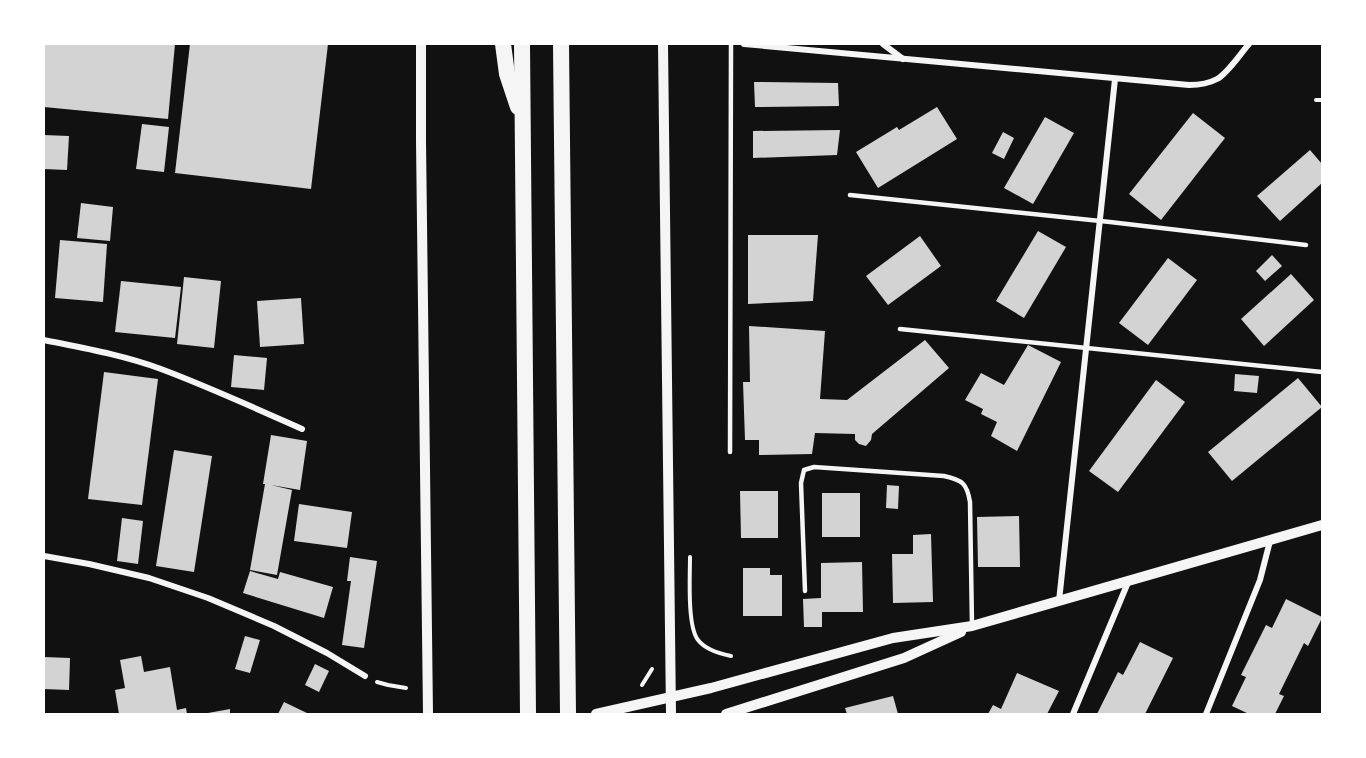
<svg xmlns="http://www.w3.org/2000/svg" width="1366" height="758" font-family="'PT Sans Narrow',sans-serif">
<style>
.building{fill:#d3d3d3}
.lines{fill:none;stroke-linecap:round;stroke-linejoin:round}
.path{stroke:#f5f5f5;stroke-width:4}
.service{stroke:#f5f5f5;stroke-width:4.5}
.minor{stroke:#f5f5f5;stroke-width:6}
.tertiary{stroke:#f5f5f5;stroke-width:10}
.trunk{stroke:#f5f5f5;stroke-width:16}
</style>
<rect width="100%" height="100%" fill="#111"/>
<g class="building">
<path d="M44 44H175L168 119 44 107Z"/>
<path d="M190 44H328L311 189 175 173Z"/>
<path d="M754 82 838 83 839 106 755 107Z"/>
<path d="M937 107 957 139 878 188 856 152 897 127 899 130Z"/>
<path d="M1193 113 1225 138 1161 220 1129 194Z"/>
<path d="M1045 117 1074 133 1033 204 1004 188Z"/>
<path d="M142 124 169 127 164 172 136 169Z"/>
<path d="M840 130 837 155 753 158V131Z"/>
<path d="M1003 132 1014 138 1004 159 992 153Z"/>
<path d="M44 135 69 136 67 170 44 169Z"/>
<path d="M1310 150 1322 164V183L1280 221 1257 196Z"/>
<path d="M81 203 113 207 110 241 77 238Z"/>
<path d="M1038 231 1066 247 1024 318 996 301Z"/>
<path d="M748 235H818L813 301 748 304Z"/>
<path d="M920 236 941 266 888 305 866 276Z"/>
<path d="M60 240 107 244 103 302 55 298Z"/>
<path d="M1272 255 1282 266 1265 281 1256 271Z"/>
<path d="M1168 258 1197 280 1148 345 1119 323Z"/>
<path d="M1291 274 1314 300 1264 346 1241 319Z"/>
<path d="M184 277 221 281 214 348 177 344Z"/>
<path d="M121 281 181 287 175 338 115 332Z"/>
<path d="M301 298 304 344 260 347 257 301Z"/>
<path d="M749 326 825 331 820 399 847 400 925 340 949 368 872 434 871 440 866 446 859 444 855 440V434L815 433 812 454 759 455V440H745L743 382H750Z"/>
<path d="M1028 345 1061 362 1017 451 991 436 997 422 981 414 983 409 965 400 981 373 1004 385Z"/>
<path d="M234 355 267 358 264 390 231 387Z"/>
<path d="M104 372 158 379 142 505 88 499Z"/>
<path d="M1235 374 1259 376 1257 393 1234 391Z"/>
<path d="M1298 378 1322 407 1232 481 1208 452Z"/>
<path d="M1156 380 1185 402 1118 492 1089 471Z"/>
<path d="M271 435 307 441 300 490 271 485 292 490 277 575 250 570 265 484H263Z"/>
<path d="M174 450 212 456 194 572 156 566Z"/>
<path d="M887 485 899 486 898 509 886 508Z"/>
<path d="M740 491H778V538H741Z"/>
<rect x="822" y="493" width="38" height="44"/>
<path d="M299 504 352 512 347 548 294 541Z"/>
<path d="M1019 516 1020 567H978L977 517Z"/>
<path d="M122 518 143 521 138 564 117 561Z"/>
<path d="M931 534 933 602 893 603 892 554H913V535Z"/>
<path d="M350 557 377 561 364 648 342 645 351 581H347Z"/>
<path d="M862 562 863 612H822V627H804L803 599 821 598V563Z"/>
<path d="M743 568H770V575H782V616H743Z"/>
<path d="M250 571 278 579 280 572 333 587 324 618 243 593Z"/>
<path d="M1286 599 1322 617V618L1308 646 1304 643 1279 694 1284 696 1275 714H1249L1232 706 1246 677 1241 675 1266 625 1272 628Z"/>
<path d="M245 636 260 640 250 673 235 669Z"/>
<path d="M1140 642 1173 658 1145 714H1097L1118 672 1123 675Z"/>
<path d="M141 656 144 672 170 667 177 710 186 708 187 714H119L115 690 125 688 120 660Z"/>
<path d="M44 657 70 658 69 690 44 689Z"/>
<path d="M315 664 329 671 319 692 305 685Z"/>
<path d="M1017 673 1059 691 1047 714H988L993 705 1001 709Z"/>
<path d="M893 696 898 714H847L845 708Z"/>
<path d="M284 702 309 714H278Z"/>
<path d="M230 709V714H208V713Z"/>
</g>
<g class="lines">
<g class="path">
<path d="M1316 100H1322"/>
<path d="M690 557C690 576 687 626 698 640 705 649 721 654 731 656"/>
<path d="M377 682 388 685 406 688"/>
<path d="M642 685 652 669"/>
</g>
<g class="service">
<path d="M850 195 1110 222 1306 245"/>
<path d="M900 329 1322 372"/>
<path d="M730 452 731 44"/>
<path d="M805 591 801 483 804 470 814 467 944 476C963 480 967 484 970 502L972 625"/>
</g>
<g class="minor">
<path d="M744 44 1189 85C1198 85 1208 84 1217 79 1228 73 1240 54 1249 44"/>
<path d="M883 44 903 59"/>
<path d="M44 340C83 348 123 355 161 369 209 387 255 408 302 429"/>
<path d="M44 556 89 564 149 578 208 598 274 626 327 653 365 676"/>
<path d="M1059 601 1115 79"/>
<path d="M1073 714 1129 580"/>
<path d="M1206 714 1260 580 1270 541"/>
</g>
<g class="tertiary">
<path d="M421 44V141L428 714"/>
<path d="M663 44 671 714"/>
<path d="M596 714 711 688 893 638 972 626 1322 525"/>
<path d="M726 714 904 658 961 632"/>
</g>
<g class="trunk">
<path d="M503 44 507 74 518 107"/>
<path d="M522 44 528 714"/>
<path d="M561 44 568 714"/>
</g>
</g>
<rect width="1366" height="758" fill="none" stroke="#ffffff" stroke-width="90"/>
</svg>
